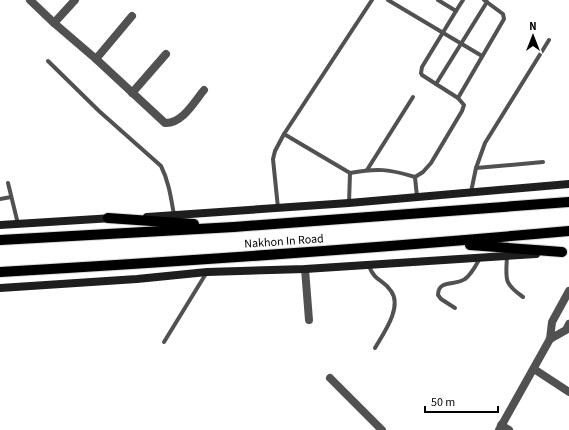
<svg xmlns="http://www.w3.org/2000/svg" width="569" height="430" font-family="'Source Sans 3',sans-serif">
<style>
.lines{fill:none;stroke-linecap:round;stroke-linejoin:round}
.primary-casing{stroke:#dbdbdb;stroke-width:12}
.service{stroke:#515151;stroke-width:4}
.minor{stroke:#515151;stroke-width:8}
.secondary{stroke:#1e1e1e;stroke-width:8}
.primary{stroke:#000;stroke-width:10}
.labels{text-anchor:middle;stroke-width:3;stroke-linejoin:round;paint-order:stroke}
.street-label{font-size:12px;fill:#000;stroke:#fff}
</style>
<rect width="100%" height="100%" fill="#fff"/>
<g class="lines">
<g class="primary-casing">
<g id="primary">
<path d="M108 218 194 224"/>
<path d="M0 240 234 227 569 202"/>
<path d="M470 245 562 252"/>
<path d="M0 272C190 261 380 248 569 231"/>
</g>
</g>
<g class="service">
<path d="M388 0 482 56"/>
<path d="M456 11 463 0"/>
<path d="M48 61 99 111 161 166C169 182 171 198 174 215"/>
<path d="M436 84 422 75 421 73 422 67 456 11 438 0"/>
<path d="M458 98 436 84 487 2"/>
<path d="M284 134 350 173 349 203"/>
<path d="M476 168 543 162"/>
<path d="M367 170 413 97"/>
<path d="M350 173C377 168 389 169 415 177"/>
<path d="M8 183 18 224"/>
<path d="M471 192 476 168 485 143 549 40"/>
<path d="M417 197 415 177 423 172 431 163 462 111 464 105 458 98 504 19 503 14 484 0"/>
<path d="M0 199 11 197"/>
<path d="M278 208 273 159 275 151 284 134 372 0"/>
<path d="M507 256C506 279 503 283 523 297"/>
<path d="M369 266C375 282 383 279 391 291 403 307 383 334 375 348"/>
<path d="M455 308 441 299 438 295C438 279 456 286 465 279 472 274 476 265 480 258"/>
<path d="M164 342 207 272"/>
</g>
<g class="minor">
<path d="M30 0 54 23 96 59 165 123C182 124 194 102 204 90"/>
<path d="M54 23 75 0"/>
<path d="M96 59 132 16"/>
<path d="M132 93 166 54"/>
<path d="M305 269 309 320"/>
<path d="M550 339 566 330 569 324"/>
<path d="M534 369 569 392"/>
<path d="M330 378 382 430"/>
<path d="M501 425 509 430"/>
<path d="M499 430 550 339 552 322 569 291"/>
</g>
<g class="secondary">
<path d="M147 217 349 203 569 184"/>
<path d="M0 225 113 218"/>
<path d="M0 288 137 279 207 272 305 269 536 254"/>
</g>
<use href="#primary" class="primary"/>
</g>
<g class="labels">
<g class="street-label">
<text transform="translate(284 241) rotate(-4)" y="4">Nakhon In Road</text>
</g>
</g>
<g transform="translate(533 36)" stroke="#ffffff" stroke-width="3" paint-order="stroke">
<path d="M0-3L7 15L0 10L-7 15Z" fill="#000000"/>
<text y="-6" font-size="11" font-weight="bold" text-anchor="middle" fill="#000000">N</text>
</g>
<path d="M425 406v6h73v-6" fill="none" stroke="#000000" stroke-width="2"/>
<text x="431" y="406" font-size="12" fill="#000000" stroke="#ffffff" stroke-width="3" paint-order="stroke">50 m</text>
</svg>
